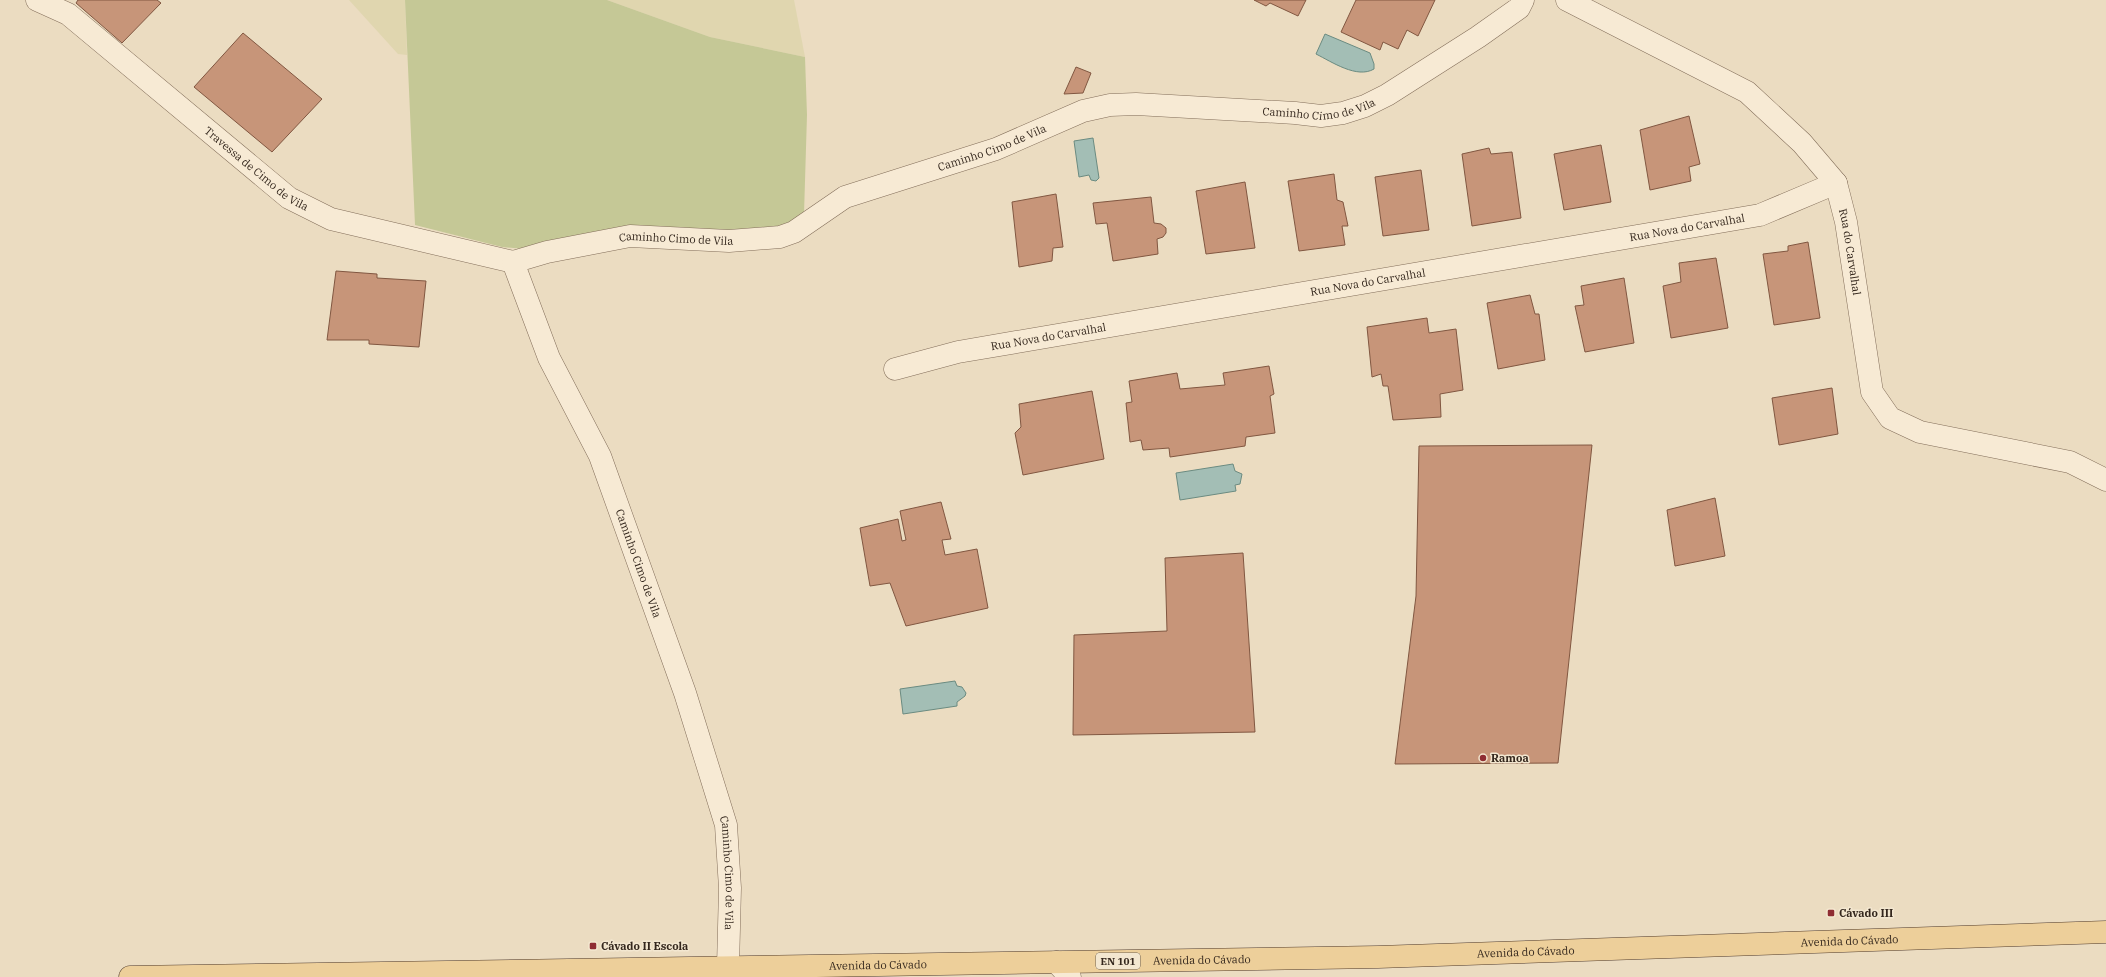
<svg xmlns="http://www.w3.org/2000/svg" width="2106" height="977" font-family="'IBM Plex Serif',serif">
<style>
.farmland{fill:#e0d6af}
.green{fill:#c5c896}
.water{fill:#a3beb5;stroke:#6b8b81}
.building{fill:#c79579;stroke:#815741}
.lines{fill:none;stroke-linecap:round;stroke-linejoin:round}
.minor-casing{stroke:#836e5a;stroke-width:23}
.primary-casing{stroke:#513c2e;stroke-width:23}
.minor{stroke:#f7ead4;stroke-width:22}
.primary{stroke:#edcf9a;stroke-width:22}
.poi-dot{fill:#8f2d33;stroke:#f3e7d0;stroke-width:1.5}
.labels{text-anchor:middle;stroke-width:3;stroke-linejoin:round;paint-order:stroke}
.shield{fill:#f3e7d0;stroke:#6d6153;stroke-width:1}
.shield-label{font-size:10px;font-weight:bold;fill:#34271d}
.street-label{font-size:11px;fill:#34271d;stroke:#f3e7d0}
.poi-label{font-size:11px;font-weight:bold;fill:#34271d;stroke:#f3e7d0;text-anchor:start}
</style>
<rect width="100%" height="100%" fill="#ebdcc1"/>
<g class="farmland">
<path d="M349 0H405L407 55 398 54Z"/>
<path d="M607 0H794L805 57 710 37Z"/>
</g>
<path class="green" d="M405 0H607L710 37 805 57 807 115 804 214 780 229 525 249 502 247 415 225Z"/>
<g class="water">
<path d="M1325 34 1370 53 1374 64V69C1357 79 1332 62 1316 54Z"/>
<path d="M1093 138 1099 178 1096 181 1091 180 1089 175 1079 177 1074 141Z"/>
<path d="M1233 464 1235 471 1242 474 1240 484 1235 485 1236 491 1180 500 1176 473Z"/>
<path d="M955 681 957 686 962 687 966 693 965 696 957 702V706L903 714 900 689Z"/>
</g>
<g class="building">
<path d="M78 0H157L161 3 122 43 76 3Z"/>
<path d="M1254 0H1306L1298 16 1270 3 1266 6Z"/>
<path d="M1356 0H1435L1418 36 1407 30 1398 49 1383 42 1380 50 1341 32Z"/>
<path d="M243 33 322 99 272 152 194 87Z"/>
<path d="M1076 67 1091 73 1083 93 1064 94Z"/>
<path d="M1689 116 1700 164 1689 167 1691 181 1650 190 1640 130Z"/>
<path d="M1601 145 1611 202 1564 210 1554 154Z"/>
<path d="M1489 148 1491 154 1512 152 1521 218 1472 226 1462 154Z"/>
<path d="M1421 170 1429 230 1383 236 1375 177Z"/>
<path d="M1334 174 1337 200 1343 202 1348 226H1342L1345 245 1299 251 1288 181Z"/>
<path d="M1245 182 1255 248 1206 254 1196 191Z"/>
<path d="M1056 194 1063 247 1053 248 1052 261 1019 267 1012 202Z"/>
<path d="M1151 197 1154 223 1161 224 1166 228V233L1163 237 1157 239 1158 254 1113 261 1107 223 1096 224 1093 203Z"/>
<path d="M1808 242 1820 318 1774 325 1763 254 1788 251V246Z"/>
<path d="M1716 258 1728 328 1671 338 1663 286 1681 282 1679 263Z"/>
<path d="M336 271 377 274V278L426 281 419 347 369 344V340H327Z"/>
<path d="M1624 278 1634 343 1585 352 1575 306 1584 305 1581 286Z"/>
<path d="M1530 295 1535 314H1539L1545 360 1498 369 1487 303Z"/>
<path d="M1427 318 1429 333 1456 329 1463 390 1440 394 1441 417 1393 420 1388 386H1383L1381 374 1372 377 1367 327Z"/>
<path d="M1269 366 1274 394 1270 396 1275 433 1246 437 1245 446 1170 457 1169 448 1143 450 1141 440 1130 442 1126 403 1132 402 1129 381 1177 373 1180 389 1225 385 1223 373Z"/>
<path d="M1832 388 1838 434 1779 445 1772 398Z"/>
<path d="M1092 391 1104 459 1023 475 1015 433 1021 427 1019 404Z"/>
<path d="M1592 445 1558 763 1395 764 1416 596 1419 446Z"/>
<path d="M1715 498 1725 556 1675 566 1667 510Z"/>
<path d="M941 502 951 539 942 540 945 555 977 549 988 608 906 626 890 583 870 586 860 528 898 519 902 541 906 540 900 511Z"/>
<path d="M1243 553 1255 732 1073 735 1074 635 1167 631 1165 558Z"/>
</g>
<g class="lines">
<g class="minor-casing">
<g id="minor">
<path id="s1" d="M37 0 68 14 289 198 331 219 513 262"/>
<path id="s2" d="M1567 0 1747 92 1802 143 1836 183 1846 222 1872 392 1890 418 1920 432 2070 462 2106 480"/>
<path id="s3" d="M513 262 547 252 630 236 729 241 780 237 794 232 845 197 996 149 1083 111 1110 105 1136 104 1295 113 1321 116 1343 113 1365 106 1387 95 1478 37 1519 8 1523 0"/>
<path id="s4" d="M513 262 549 358 600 456 685 693 726 825 730 888 728 967"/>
<path id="s5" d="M895 369 958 352 1760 215 1836 183"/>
<path d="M1056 962 1070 977"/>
</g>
</g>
<g class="primary-casing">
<g id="primary">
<path id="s6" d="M130 977 1378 957 2106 932"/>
</g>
</g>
<use href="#minor" class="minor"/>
<use href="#primary" class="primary"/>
</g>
<g class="poi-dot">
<circle cx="1483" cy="758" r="4"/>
<rect x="1827" y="909" width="8" height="8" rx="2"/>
<rect x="589" y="942" width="8" height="8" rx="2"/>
</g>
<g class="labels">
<rect class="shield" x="1096" y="953" width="44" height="16" rx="3"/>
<g class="shield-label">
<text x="1118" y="965">EN 101</text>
</g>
<g class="street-label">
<text dy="4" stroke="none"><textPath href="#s3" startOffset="838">Caminho Cimo de Vila</textPath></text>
<text dy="4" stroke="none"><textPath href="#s3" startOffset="502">Caminho Cimo de Vila</textPath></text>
<text dy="4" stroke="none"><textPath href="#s1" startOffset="278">Travessa de Cimo de Vila</textPath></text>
<text dy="4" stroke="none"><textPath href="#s5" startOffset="805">Rua Nova do Carvalhal</textPath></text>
<text dy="4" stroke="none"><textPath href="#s3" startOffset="166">Caminho Cimo de Vila</textPath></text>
<text dy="4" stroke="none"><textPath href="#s2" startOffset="400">Rua do Carvalhal</textPath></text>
<text dy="4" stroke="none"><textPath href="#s5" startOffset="481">Rua Nova do Carvalhal</textPath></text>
<text dy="4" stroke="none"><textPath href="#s5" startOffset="157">Rua Nova do Carvalhal</textPath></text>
<text dy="4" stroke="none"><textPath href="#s4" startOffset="327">Caminho Cimo de Vila</textPath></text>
<text dy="4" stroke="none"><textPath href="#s4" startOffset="651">Caminho Cimo de Vila</textPath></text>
<text dy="4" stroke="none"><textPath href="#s6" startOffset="1720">Avenida do Cávado</textPath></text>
<text dy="4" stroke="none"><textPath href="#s6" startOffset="1396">Avenida do Cávado</textPath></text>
<text dy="4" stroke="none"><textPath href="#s6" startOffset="1072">Avenida do Cávado</textPath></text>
<text dy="4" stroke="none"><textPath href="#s6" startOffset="748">Avenida do Cávado</textPath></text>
</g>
<g class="poi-label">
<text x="1491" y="762">Ramoa</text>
<text x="1839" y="917">Cávado III</text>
<text x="601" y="950">Cávado II Escola</text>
</g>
</g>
</svg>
